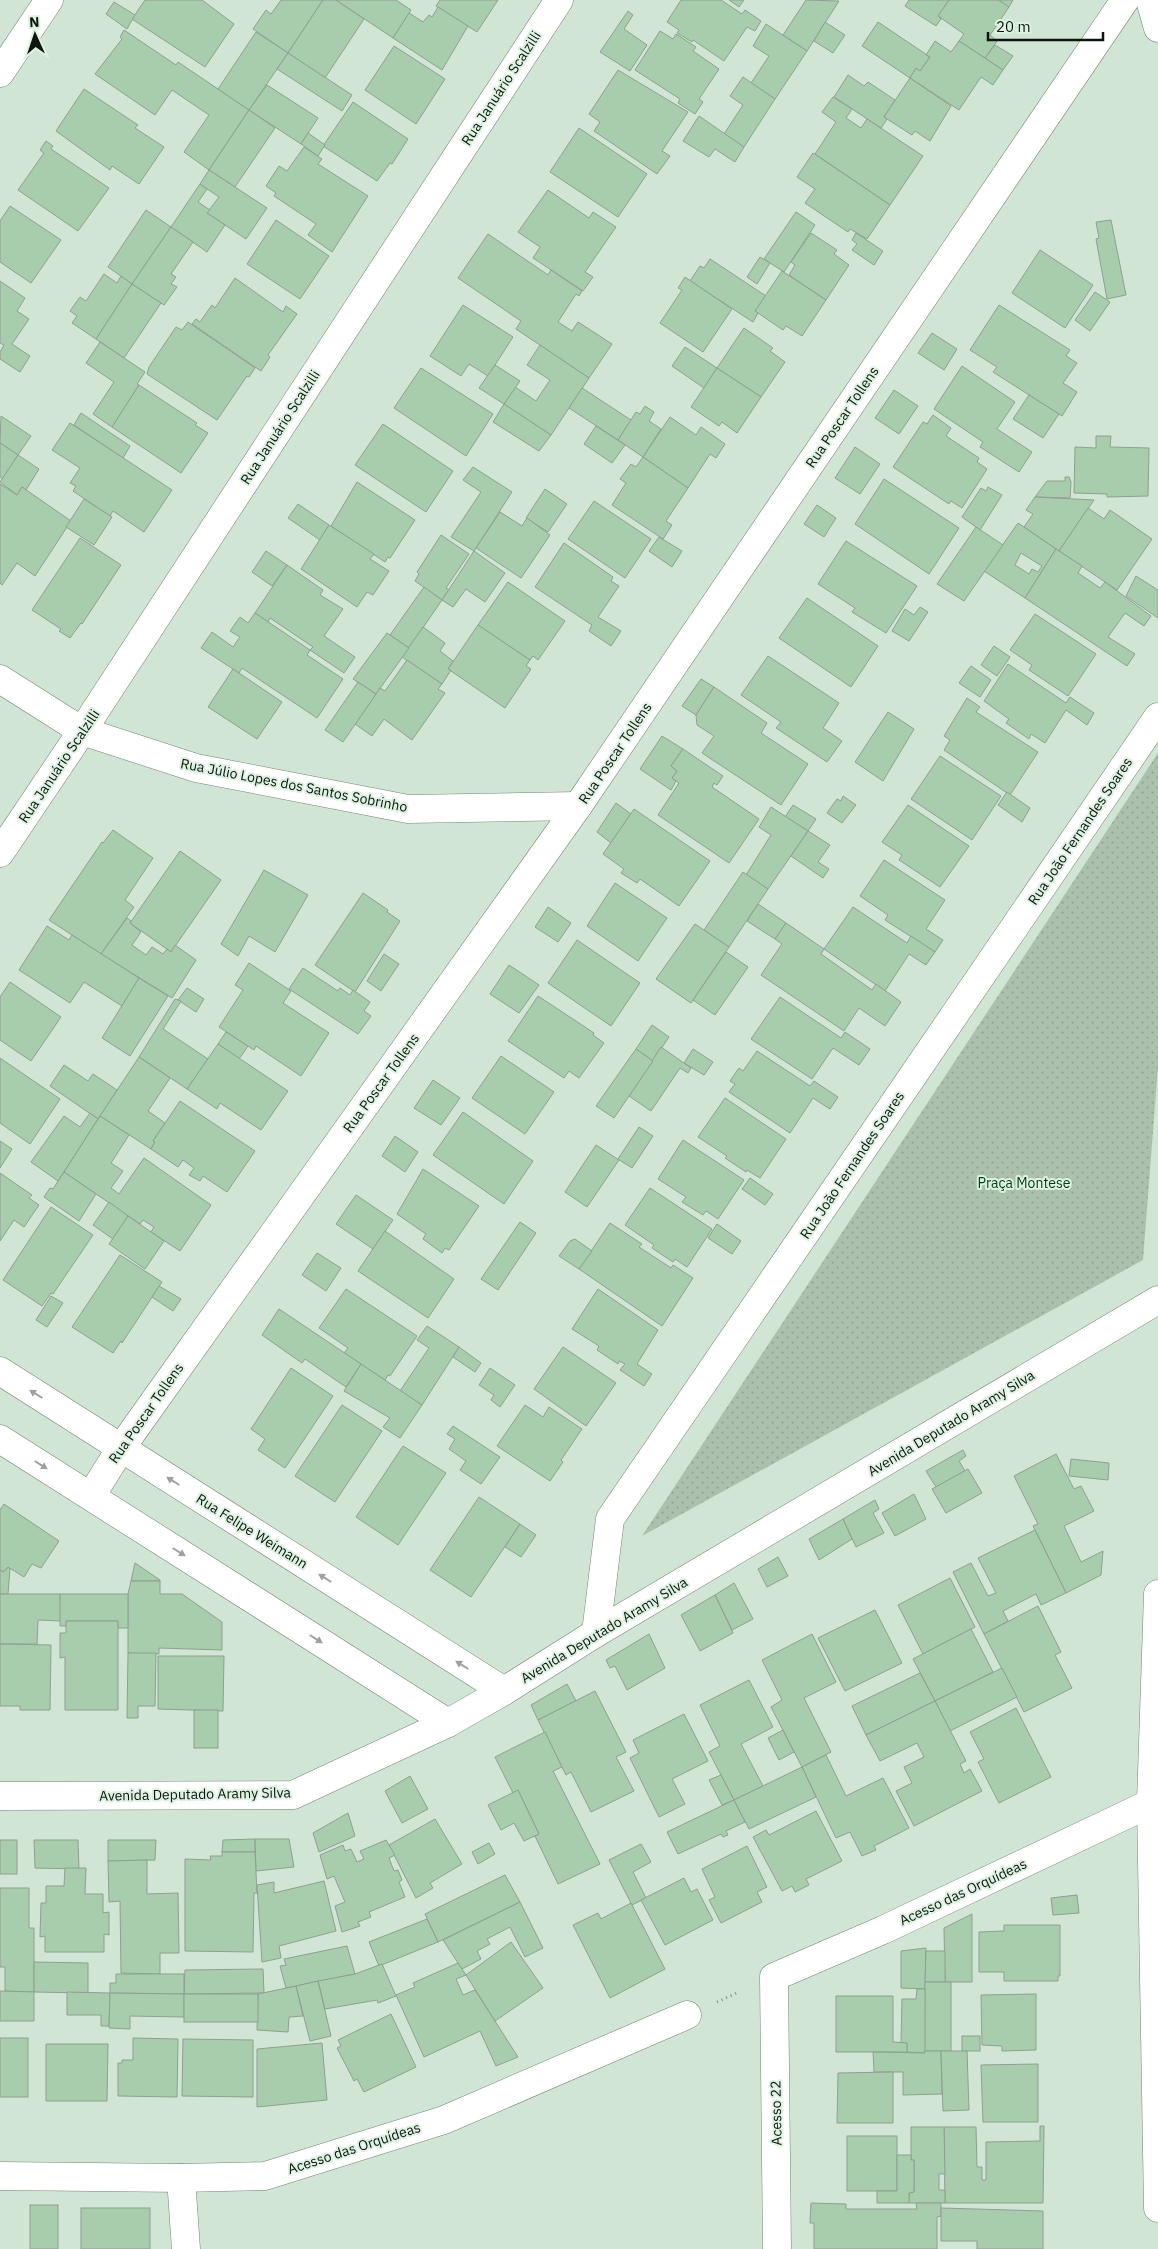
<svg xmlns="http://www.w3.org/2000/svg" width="1158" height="2249" font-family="'IBM Plex Sans',sans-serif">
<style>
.park{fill:url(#park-dots)}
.building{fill:#a8cdad;stroke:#8ea090;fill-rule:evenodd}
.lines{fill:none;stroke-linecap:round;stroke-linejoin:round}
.minor-casing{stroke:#748676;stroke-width:29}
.tertiary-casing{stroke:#748676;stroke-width:29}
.path{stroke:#808f82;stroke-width:3;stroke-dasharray:1 4;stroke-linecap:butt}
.minor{stroke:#fff;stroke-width:28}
.tertiary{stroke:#fff;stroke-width:28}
.oneway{fill:#9fa19f}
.labels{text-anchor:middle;stroke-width:4;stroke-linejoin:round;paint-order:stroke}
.street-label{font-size:14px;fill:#0e150f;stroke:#def2e1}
.park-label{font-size:14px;fill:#013f17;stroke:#def2e1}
</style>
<defs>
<pattern id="park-dots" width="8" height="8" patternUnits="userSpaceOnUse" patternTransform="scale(1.25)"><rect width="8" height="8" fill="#abc1ae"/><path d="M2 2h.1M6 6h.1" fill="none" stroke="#92a594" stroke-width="1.8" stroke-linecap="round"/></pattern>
</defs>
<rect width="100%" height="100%" fill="#d1e5d4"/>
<path class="park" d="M1158 753V1067L1143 1260 642 1536Z"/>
<g class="building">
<path d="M145 0H202L234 24 205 67 132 19Z"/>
<path d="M281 0H323L288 53 253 29 266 10 271 14Z"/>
<path d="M323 0H336L364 19 325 78 288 53Z"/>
<path d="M336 0H396L411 10 393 38Z"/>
<path d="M440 0H498L477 32 436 6Z"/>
<path d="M721 0 742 14 745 10 761 21 755 31 747 27 724 61 693 40 692 42 677 33 679 30 667 22 681 0Z"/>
<path d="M729 0H744L739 7Z"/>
<path d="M806 0 839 1 807 51 783 35Z"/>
<path d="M909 0H949L938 16 941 19 936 26 905 6Z"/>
<path d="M949 0H999L1009 7 990 35 997 41 985 58 959 41 964 34 938 16Z"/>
<path d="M999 0H1013L1009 7Z"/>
<path d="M114 2 135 15 127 29 106 14Z"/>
<path d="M438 7 468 26 442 70 393 38 409 13 423 22 429 15 432 17Z"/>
<path d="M628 11 633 15 624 29 647 45 630 71 600 52Z"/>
<path d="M825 22 845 35 833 53 814 41Z"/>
<path d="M878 22 930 57 920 71 916 68 910 78 862 46Z"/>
<path d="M766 24 807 51 775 99 751 83 769 56 753 46Z"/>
<path d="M124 30 176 65 178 62 249 110 209 170 184 152 209 115 172 90 155 115 95 74 122 39 120 37Z"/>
<path d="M660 31 673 39 676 34 696 47 693 51 719 69 699 99 703 102 695 114 678 103 680 99 635 70Z"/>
<path d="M256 32 288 53 249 110 218 89Z"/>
<path d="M935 41 951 52 959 41 1003 70 993 85 981 77 959 110 910 78 916 68 920 71 930 57 926 55Z"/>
<path d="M995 45 1013 56 1003 70 985 58Z"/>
<path d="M394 46 445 79 416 124 365 90Z"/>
<path d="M288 53 352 95 342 111 277 69Z"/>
<path d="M618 70 688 112 662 151 670 156 657 174 594 131 600 122 589 114Z"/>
<path d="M848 75 864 86 868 82 895 100 884 117 887 119 881 128 834 97Z"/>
<path d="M743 77 775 99 744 147 724 134 743 105 730 96Z"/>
<path d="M910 78 951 106 930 141 915 131 912 135 884 117Z"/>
<path d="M267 85 318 118 301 144 249 110Z"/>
<path d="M84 89 138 125 135 128 164 147 139 184 112 166 110 170 56 131Z"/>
<path d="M833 97 852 109 846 118 861 128 867 119 923 156 890 205 815 154 836 122 822 112Z"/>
<path d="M353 102 408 139 392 164 390 163 377 181 323 146Z"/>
<path d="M249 110 275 128 235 187 209 170Z"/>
<path d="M699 116 744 147 735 162 715 149 709 157 683 141Z"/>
<path d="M579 128 647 174 618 217 550 172Z"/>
<path d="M308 133 325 145 318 156 301 144Z"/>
<path d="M46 141 53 146 51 149 109 188 78 231 18 190 44 153 40 150Z"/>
<path d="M304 147 322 159 318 164 368 196 332 252 308 235 316 224 274 196 276 193 266 186 279 166 287 171Z"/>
<path d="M813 153 890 205 867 239 850 229 848 232 805 203 815 189 797 177Z"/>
<path d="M209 170 267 208 246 239 207 213 219 197 200 184Z"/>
<path d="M200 184 207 189 198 202 210 210 207 213 225 225 207 252 171 227Z"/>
<path d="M548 190 589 218 593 212 616 227 585 272 593 277 583 291 533 258 540 247 518 232Z"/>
<path d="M10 206 61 240 31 283 0 262V221Z"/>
<path d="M146 210 171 227 132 284 108 267Z"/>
<path d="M796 212 815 225 784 272 764 259Z"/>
<path d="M276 220 329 256 300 299 247 264Z"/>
<path d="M1111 220 1126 295 1107 299 1096 239 1099 238 1096 222Z"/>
<path d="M171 227 193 242 171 274 176 277 171 284 177 287 164 305 132 284Z"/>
<path d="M811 233 837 250 834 254 849 265 826 300 789 275 795 265 791 262Z"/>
<path d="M856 233 883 251 874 265 852 250 857 244 852 240Z"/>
<path d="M488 234 548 275 551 270 582 291 579 296 576 294 558 322 572 331 578 322 612 344 589 378 516 329 521 321 458 278Z"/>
<path d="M1040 250 1093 285 1065 328 1012 293Z"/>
<path d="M760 257 770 263 757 284 747 277Z"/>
<path d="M710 259 766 296 755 311 758 313 753 322 690 281 700 266 704 268Z"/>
<path d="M782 271 826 300 802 336 786 326 783 330 755 311Z"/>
<path d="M104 274 117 283 121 276 132 284 96 339 72 323 77 316 70 311 80 297 86 301Z"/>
<path d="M685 277 732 309 703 352 660 323 682 290 678 288Z"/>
<path d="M235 278 283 312 286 306 297 314 268 355 270 357 261 371 192 324 196 319 200 322 212 305 215 308Z"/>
<path d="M0 281 25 298 17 311 29 319 12 344 30 356 20 372 0 359V352L4 345 0 343Z"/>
<path d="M132 284 161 303 124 358 96 339Z"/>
<path d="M1095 292 1110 302 1090 331 1075 320Z"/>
<path d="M463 305 513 337 488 376 469 364 461 376 430 356Z"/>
<path d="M999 305 1070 350 1066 356 1077 363 1063 383 1077 392 1062 416 993 372 997 367 970 350Z"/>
<path d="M188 322 255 368 249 377 247 376 217 420 147 374 149 367 176 327 182 330Z"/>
<path d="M744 328 773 348 770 351 785 362 761 397 717 368Z"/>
<path d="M932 333 957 349 944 370 918 353Z"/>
<path d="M100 342 145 372 137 384 139 385 112 427 93 414 114 382 86 363Z"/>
<path d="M540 345 589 378 551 435 504 404 515 387 536 401 550 380 527 365Z"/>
<path d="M685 347 717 368 704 388 672 366Z"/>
<path d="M495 365 520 381 504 404 479 388Z"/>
<path d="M962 366 1015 402 997 429 1032 452 1019 472 980 447 983 442 934 409Z"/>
<path d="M421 368 493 414 466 456 394 408Z"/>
<path d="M717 368 761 397 737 433 722 422 719 426 691 407Z"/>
<path d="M139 385 197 423 195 425 208 433 181 473 112 427Z"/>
<path d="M582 388 631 420 618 440 569 408Z"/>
<path d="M894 390 918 406 899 434 875 418Z"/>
<path d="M1029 395 1059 414 1043 438 1013 419Z"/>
<path d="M504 404 551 435 539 451 493 422Z"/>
<path d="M645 406 654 412 649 421 661 429 643 457 618 440 636 412 640 414Z"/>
<path d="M81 413 130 446 123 458 74 425Z"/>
<path d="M933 415 951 428 946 436 979 458 977 462 987 469 962 508 951 501 949 504 893 467 923 422 927 424Z"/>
<path d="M1 416 31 436 18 455 0 443Z"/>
<path d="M670 417 696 435 701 427 725 444 716 458 710 454 688 488 643 457Z"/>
<path d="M70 423 172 490 144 532 113 511 110 516 73 491 76 486 70 483 80 468 52 450Z"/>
<path d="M383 424 453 471 426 512 355 465Z"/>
<path d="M596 426 625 445 612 463 584 444Z"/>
<path d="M1096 436H1111L1110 447 1149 448 1148 496 1107 497V494L1074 493 1075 447 1096 448Z"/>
<path d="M0 443 18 455 3 479 0 477Z"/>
<path d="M855 447 880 464 860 494 835 478Z"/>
<path d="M18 455 39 469 26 490 22 487 17 495 0 482Z"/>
<path d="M643 457 688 488 666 521 672 525 663 539 612 505 626 483 620 479 631 464 636 467Z"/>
<path d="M473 467 512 492 474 551 451 537 481 492 463 480Z"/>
<path d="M1065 477H1069L1071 482 1070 498 1035 497 1047 481H1065Z"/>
<path d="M884 479 959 528 929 574 855 524Z"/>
<path d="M357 482 415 520 390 558 388 557 385 562 331 526Z"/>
<path d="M0 484 17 495 22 487 71 521 35 576 17 563 2 585 0 583Z"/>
<path d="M988 487 1002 495 980 530 962 517 981 488 986 491Z"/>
<path d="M545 489 567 504 548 532 526 518Z"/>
<path d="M1035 497 1094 500 1059 551 1024 527 1033 514 1026 510Z"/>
<path d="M84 499 112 517 94 545 66 527Z"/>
<path d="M594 501 651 539 625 578 568 539Z"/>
<path d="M298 504 329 525 320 540 288 518Z"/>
<path d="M817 505 836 518 824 537 804 524Z"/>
<path d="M1088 508 1104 519 1110 510 1152 539 1117 590 1059 551Z"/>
<path d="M500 512 522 526 527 518 550 535 521 578 476 548Z"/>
<path d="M1018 523 1056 549 1025 598 984 571ZM1021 553 1042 566 1038 572 1032 569 1029 574 1015 565Z"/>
<path d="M329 525 374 554 370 559 389 571 373 595 367 592 357 607 301 569Z"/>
<path d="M976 527 1003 545 964 601 937 584Z"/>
<path d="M441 535 469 554 446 588 449 590 442 600 415 581 419 574 417 572Z"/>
<path d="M659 537 682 551 672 567 649 551Z"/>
<path d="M80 538 121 565 82 624 81 623 70 638 59 631 61 629 32 610Z"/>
<path d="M846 541 917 586 886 633 852 612 855 608 818 584Z"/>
<path d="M564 543 613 577 611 581 619 586 598 617 621 631 611 646 589 631 592 625 535 587Z"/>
<path d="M1056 549 1082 566 1078 573 1100 588 1105 582 1151 616 1144 626 1125 613 1108 637 1135 654 1127 666 1025 598Z"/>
<path d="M266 551 287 565 272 586 252 572Z"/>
<path d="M474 551 505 573 485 602 466 589 453 607 442 600Z"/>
<path d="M287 565 323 590 320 595 343 609 324 636 355 657 344 673 310 650 313 647 270 618 268 622 255 613Z"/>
<path d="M1136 576 1158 590V618L1126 596Z"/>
<path d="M508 582 565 621 538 660 533 656 530 660 478 625Z"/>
<path d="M424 587 442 600 409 648 390 635Z"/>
<path d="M807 598 878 646 851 687 779 638Z"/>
<path d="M920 607 928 612 909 641 892 631 905 609 914 615Z"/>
<path d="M255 613 310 650 307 655 343 679 317 718 242 668 239 673 201 648 212 632 233 647 240 637 230 631 240 617 248 623Z"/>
<path d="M1035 614 1096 654 1068 696 1029 670 1032 665 1010 650Z"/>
<path d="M478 625 530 660 526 666 531 669 505 708 448 669Z"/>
<path d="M423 627 445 643 440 651 453 661 448 669 451 670 442 684 402 657Z"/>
<path d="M387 633 409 648 376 694 353 679Z"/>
<path d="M994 646 1010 657 997 676 981 665Z"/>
<path d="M768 656 839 703 823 728 842 741 827 762 776 728 781 722 741 695Z"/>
<path d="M407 660 442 684 438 689 445 693 412 740 384 719 372 736 355 724 380 688 385 691Z"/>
<path d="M1008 664 1066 703 1070 697 1094 713 1087 725 1066 710 1045 743 1031 734 1029 739 1006 723 1009 719 984 701Z"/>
<path d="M971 666 991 680 980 697 959 683Z"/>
<path d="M233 669 282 702 257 739 208 707Z"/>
<path d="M701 679 714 687 696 715 682 706Z"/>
<path d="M358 682 376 694 343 742 325 730Z"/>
<path d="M714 687 767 723 761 733 808 764 781 805 702 753 714 736 697 725 696 715Z"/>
<path d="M967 698 980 707 976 712 1038 752 1010 795 944 750 950 740 944 736Z"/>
<path d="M888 712 914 729 883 781 855 762Z"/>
<path d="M662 736 683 749 671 766 677 771 672 778 676 781 671 790 640 769Z"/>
<path d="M683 749 723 776 717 785 714 783 712 787 759 819 729 863 658 815 679 783 672 778 677 771 671 766Z"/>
<path d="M940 756 1001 796 972 840 911 799Z"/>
<path d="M1007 792 1030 808 1022 822 998 805Z"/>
<path d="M843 796 856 805 842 823 827 813 837 799 841 801Z"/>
<path d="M616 803 631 814 611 843 597 832Z"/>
<path d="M793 805 816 819 808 831 785 817Z"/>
<path d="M908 805 969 846 940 887 899 860 902 855 882 842Z"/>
<path d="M771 807 808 831 768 889 746 875 771 835 759 827Z"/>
<path d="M634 809 710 861 679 906 640 879 637 883 621 873 624 869 603 854Z"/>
<path d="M113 830 153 858 125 900 134 907 101 954 49 920 102 842 103 843Z"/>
<path d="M808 831 830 845 818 862 829 869 823 878 791 856Z"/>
<path d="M180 851 221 880 171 952 130 923Z"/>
<path d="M884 860 945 900 926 929 943 940 935 952 885 920 888 915 860 896Z"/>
<path d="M264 870 308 895 275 952 249 936 238 956 221 944Z"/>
<path d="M743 872 768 889 729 947 704 930Z"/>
<path d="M615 883 667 918 638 961 587 926Z"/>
<path d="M363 893 388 910 387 912 400 921 355 992 315 965Z"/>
<path d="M758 904 786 923 775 939 747 921Z"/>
<path d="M548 907 571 923 558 942 535 927Z"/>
<path d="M853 907 907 943 911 936 935 952 926 965 909 954 885 991 824 949Z"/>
<path d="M127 918 131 921 130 923 141 932 132 945 146 955 152 947 163 954 167 949 171 952 175 945 196 960 172 998 101 954Z"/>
<path d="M786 923 824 949 821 954 872 990 876 984 901 1002 885 1026 859 1008 844 1031 761 975 782 944 775 939Z"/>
<path d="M695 924 729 947 691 1003 656 979Z"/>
<path d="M47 926 69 940 72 935 139 978 122 1006 84 982 70 1003 19 970Z"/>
<path d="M577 940 640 983 611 1026 548 983Z"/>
<path d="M726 952 748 967 715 1015 693 1000Z"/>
<path d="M384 954 399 964 381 991 367 981Z"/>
<path d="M249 963 291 991 283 1003 329 1033 301 1076 256 1046 254 1050 219 1027 243 990 235 985Z"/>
<path d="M509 965 539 985 519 1013 490 994Z"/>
<path d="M303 968 338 991 340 988 350 995 353 990 370 1002 364 1011 371 1016 358 1034 289 989Z"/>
<path d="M139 978 168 996 130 1056 102 1038Z"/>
<path d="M10 982 61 1017 31 1061 0 1040V997Z"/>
<path d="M187 988 204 999 196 1012 178 1000Z"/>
<path d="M538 996 594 1033 593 1035 604 1043 579 1078 569 1071 564 1078 508 1041Z"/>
<path d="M780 997 841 1038 845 1032 870 1049 859 1065 833 1048 812 1079 751 1039Z"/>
<path d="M175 999 181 1001 163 1029 208 1059 187 1089 139 1057Z"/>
<path d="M652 1025 669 1037 653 1061 636 1049Z"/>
<path d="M226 1032 248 1046 239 1059 218 1044Z"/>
<path d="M218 1044 288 1091 261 1130 220 1103 217 1109 187 1089Z"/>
<path d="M661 1047 691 1068 688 1073 680 1068 651 1111 629 1096Z"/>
<path d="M636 1049 653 1061 614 1118 596 1106Z"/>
<path d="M693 1049 713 1062 704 1075 684 1063Z"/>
<path d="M757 1051 810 1086 814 1081 838 1097 830 1109 813 1098 790 1133 729 1092 735 1084 730 1081 739 1068 743 1071Z"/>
<path d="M501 1056 554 1092 525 1134 472 1098Z"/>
<path d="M139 1057 170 1078 148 1111 165 1123 153 1141 155 1142 151 1149 100 1116Z"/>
<path d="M0 1058 60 1099 30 1144 0 1123Z"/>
<path d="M64 1065 88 1081 93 1074 117 1090 98 1119 50 1086Z"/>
<path d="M433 1080 460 1098 441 1125 414 1108Z"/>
<path d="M725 1098 786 1139 760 1178 747 1170 746 1172 725 1158 727 1156 698 1137Z"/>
<path d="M180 1101 255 1151 227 1192 203 1176 200 1181 189 1175 194 1168 183 1160 178 1167 151 1149 155 1142 153 1141Z"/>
<path d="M463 1112 533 1161 504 1204 433 1155Z"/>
<path d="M90 1113 98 1119 58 1181 31 1162 64 1116 80 1127Z"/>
<path d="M100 1116 129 1135 111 1163 123 1171 111 1188 119 1194 144 1158 211 1205 180 1251 151 1232 154 1227 143 1220 140 1224 64 1172Z"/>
<path d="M639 1127 653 1136 632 1168 618 1159Z"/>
<path d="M395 1136 418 1152 405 1172 382 1156Z"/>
<path d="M683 1140 744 1180 718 1219 706 1211 703 1215 682 1202 686 1197 658 1179Z"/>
<path d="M0 1141 12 1149 0 1168Z"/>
<path d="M596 1145 619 1160 587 1207 565 1192Z"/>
<path d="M423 1169 479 1206 449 1250 445 1248 442 1253 423 1239 426 1234 397 1214Z"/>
<path d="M64 1172 96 1194 79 1221 44 1197 50 1188 53 1189Z"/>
<path d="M0 1173 32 1195 29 1198 39 1205 24 1227 14 1220 0 1241Z"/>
<path d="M750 1178 773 1194 765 1205 742 1189Z"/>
<path d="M650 1188 712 1229 687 1267 675 1259 673 1262 652 1248 654 1245 625 1225Z"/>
<path d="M356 1195 393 1220 373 1249 336 1224Z"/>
<path d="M109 1202 128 1216 113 1239 93 1225Z"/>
<path d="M51 1207 93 1235 53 1294 51 1293 42 1306 3 1280Z"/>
<path d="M128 1216 164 1241 145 1269 109 1244Z"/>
<path d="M520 1222 536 1233 498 1290 481 1279Z"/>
<path d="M610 1223 642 1244 639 1247 671 1268 673 1265 693 1278 662 1326 579 1269Z"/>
<path d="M717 1224 741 1241 732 1254 708 1238Z"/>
<path d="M385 1231 454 1279 428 1318 358 1271Z"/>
<path d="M575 1239 592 1251 579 1269 559 1256 570 1241Z"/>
<path d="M317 1253 341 1268 326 1291 302 1275Z"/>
<path d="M120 1255 162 1282 122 1343 121 1341 113 1353 72 1327Z"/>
<path d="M159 1286 181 1299 173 1311 152 1297Z"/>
<path d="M346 1289 417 1336 390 1376 388 1375 385 1380 344 1353 348 1348 319 1328Z"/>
<path d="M598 1289 658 1330 637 1364 652 1374 644 1386 620 1370 625 1364 619 1361 618 1364 597 1350 599 1346 572 1329Z"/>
<path d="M51 1296 63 1303 47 1327 36 1320Z"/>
<path d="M279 1309 361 1364 346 1387 305 1359 302 1363 262 1335Z"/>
<path d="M427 1326 459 1347 422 1405 400 1391 429 1348 417 1340Z"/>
<path d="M459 1347 481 1363 475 1372 453 1357Z"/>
<path d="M563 1347 616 1383 586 1426 534 1389Z"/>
<path d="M361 1364 422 1405 400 1438 383 1427 390 1418 344 1391Z"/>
<path d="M291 1368 333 1396 285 1468 258 1450 265 1439 251 1429Z"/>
<path d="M490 1368 515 1385 500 1407 491 1400 494 1395 479 1385Z"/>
<path d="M342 1405 382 1431 335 1502 295 1476Z"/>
<path d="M525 1405 543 1417 549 1407 582 1429 561 1460 563 1462 550 1481 497 1446Z"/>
<path d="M453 1426 500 1457 481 1484 460 1470 466 1461 449 1449 455 1439 447 1434Z"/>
<path d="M403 1446 446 1473 398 1545 356 1517Z"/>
<path d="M963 1450 966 1456 959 1461 965 1471 936 1487 926 1471Z"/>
<path d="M1056 1454 1074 1489 1081 1486 1094 1511 1064 1526 1081 1562 1103 1551 1101 1575 1066 1593 1033 1526 1038 1524 1014 1476Z"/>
<path d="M1071 1459 1109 1463 1108 1480 1069 1476Z"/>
<path d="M968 1469 982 1493 946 1513 932 1489Z"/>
<path d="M914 1494 926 1519 895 1536 882 1513Z"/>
<path d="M479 1497 520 1524 471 1597 430 1570Z"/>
<path d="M875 1500 879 1509 873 1513 884 1533 856 1547 843 1519Z"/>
<path d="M4 1504 59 1541 41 1568 32 1564 24 1577 8 1567 4 1572 0 1570V1510Z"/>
<path d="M843 1519 852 1539 819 1560 809 1539Z"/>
<path d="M520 1524 536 1535 521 1557 505 1547Z"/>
<path d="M1035 1530 1066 1593 1041 1605 1036 1594 1003 1611 1008 1621 984 1634 953 1572 971 1563 988 1596 996 1593 978 1558Z"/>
<path d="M778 1557 788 1576 767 1587 758 1569Z"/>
<path d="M135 1563 160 1580V1581H131Z"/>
<path d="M8 1567 10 1569 8 1594H0V1570L4 1572Z"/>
<path d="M950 1578 975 1627 923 1654 898 1605Z"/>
<path d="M131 1581H160V1594H182L222 1622V1650L159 1648V1654L128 1653V1594Z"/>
<path d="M734 1583 753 1619 732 1630 715 1595Z"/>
<path d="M0 1594H60L61 1621 38 1620 37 1644H0Z"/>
<path d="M60 1594H128V1628H118V1621H66V1626H60Z"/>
<path d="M715 1595 733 1633 700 1651 681 1615Z"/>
<path d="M1038 1606 1061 1652 1055 1655 1072 1688 1024 1712 984 1634Z"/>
<path d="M875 1610 902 1663 845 1691 818 1638Z"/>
<path d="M66 1621H118V1710H65V1657L60 1658V1633H66Z"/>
<path d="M971 1629 993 1672 935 1701 913 1659Z"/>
<path d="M649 1634 665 1668 627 1690 615 1666 610 1668 606 1660Z"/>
<path d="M812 1634 836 1682 804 1698 831 1752 802 1767 771 1707 782 1700 762 1660Z"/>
<path d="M0 1644 51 1645 50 1710H20V1706H0Z"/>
<path d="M128 1653H156L155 1706H138V1718H127Z"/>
<path d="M158 1656H224L223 1711 158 1709Z"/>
<path d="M1002 1668 1017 1697 950 1731 935 1701Z"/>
<path d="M920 1673 935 1701 866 1735 852 1706Z"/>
<path d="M749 1680 773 1727 741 1744 763 1786 734 1800 709 1752 720 1746 700 1705Z"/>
<path d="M567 1684 576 1701 538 1720 531 1705Z"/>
<path d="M595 1691 626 1752 616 1757 634 1791 591 1812 571 1772 566 1775 538 1720Z"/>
<path d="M935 1701 966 1761 960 1764 964 1773 970 1769 982 1791 914 1826 896 1791 912 1783 904 1767 924 1757 917 1743 880 1761 866 1735Z"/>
<path d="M1016 1708 1051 1777 999 1803 978 1762 984 1759 970 1732Z"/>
<rect x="194" y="1710" width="24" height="38"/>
<path d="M684 1714 708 1761 672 1779 685 1804 659 1817 630 1758 639 1753 633 1740Z"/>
<path d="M783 1730 794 1752 779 1760 768 1738Z"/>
<path d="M545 1732 562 1767 553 1771 600 1864 558 1884 535 1836 539 1834 518 1790 513 1793 495 1757Z"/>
<path d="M826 1755 846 1796 883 1778 909 1828 874 1846 876 1850 862 1856 850 1832 836 1838 802 1767Z"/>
<path d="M802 1767 816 1797 749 1829 734 1800Z"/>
<path d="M721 1775 734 1800 722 1805 709 1780Z"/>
<path d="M410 1776 428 1809 402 1823 385 1791Z"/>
<path d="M518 1790 539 1834 524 1841 514 1823 501 1830 488 1805Z"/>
<path d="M734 1800 745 1822 726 1831 728 1835 723 1837 721 1834 678 1854 667 1832Z"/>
<path d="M816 1811 842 1861 806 1879 809 1885 795 1892 792 1886 782 1891 753 1837 766 1830 769 1835Z"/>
<path d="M348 1813 355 1836 319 1852 313 1833Z"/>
<path d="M435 1819 462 1864 430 1883 433 1888 416 1898 389 1845Z"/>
<path d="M255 1839V1852H222L223 1840Z"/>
<path d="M255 1839H289L294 1867 256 1871Z"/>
<rect x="0" y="1840" width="17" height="34"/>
<path d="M34 1840H78L79 1869 35 1868Z"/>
<path d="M108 1840H156L155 1860 108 1861Z"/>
<path d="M386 1840 395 1855 389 1858 394 1871 398 1870 402 1880 399 1882 405 1897 369 1912 371 1917 358 1922 360 1926 342 1932 335 1906 345 1902 334 1876 327 1879 320 1855 343 1845 345 1851 351 1849 357 1862 364 1859 360 1851Z"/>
<path d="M489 1843 495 1854 478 1864 472 1852Z"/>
<path d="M641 1844 651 1862 633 1872 646 1898 632 1905 609 1860Z"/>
<path d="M747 1846 767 1887 757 1892 762 1902 721 1923 709 1900 715 1897 702 1869Z"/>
<path d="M222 1852H255L257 1893H254L253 1952 185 1951V1859L211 1860 210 1856H222Z"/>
<path d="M147 1860V1894L178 1893 179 1953H160V1974L121 1973 120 1901 109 1902 108 1861Z"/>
<path d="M65 1868H86L85 1894H103V1913L109 1912V1935L104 1934V1952H45V1936L40 1937 41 1903H46V1886H64Z"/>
<path d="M505 1875 520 1902 438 1942 425 1914Z"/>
<path d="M684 1878 691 1892 697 1889 713 1920 665 1945 641 1900Z"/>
<path d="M324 1881 336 1931 279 1946 281 1958 262 1962 257 1885 274 1882V1893Z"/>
<path d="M0 1888H29V1928H34V1992L5 1991V1967H0Z"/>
<path d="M1077 1895 1079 1913 1053 1915 1051 1898Z"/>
<path d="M520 1902 543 1948 525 1957 510 1927 487 1939 490 1944 477 1951 481 1959 462 1969 443 1940Z"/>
<path d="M631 1903 665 1969 610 1998 573 1925 598 1913 601 1919Z"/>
<path d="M972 1914V1982H945L944 1928Z"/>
<path d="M427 1919 438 1942 379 1966 369 1942Z"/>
<path d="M1004 1925H1060V1976H1058V1981H1004V1972H979V1932L1004 1931Z"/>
<path d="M511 1942 543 1988 495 2021 466 1975Z"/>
<path d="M347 1946 355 1974 286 1988 280 1966 286 1965 284 1959Z"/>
<path d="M926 1948 925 1989 901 1988V1951Z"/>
<path d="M926 1951H945V1982H925Z"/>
<path d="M34 1962 88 1963V1993L34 1992Z"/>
<path d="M458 1963 466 1975 456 1979 463 1995 475 1990 518 2057 496 2066 480 2031 424 2057 396 1995 415 1987 413 1983Z"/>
<path d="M382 1964 396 1996 378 2003 377 2000 325 2009 318 1981 355 1974Z"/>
<path d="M263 1969 264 1993 184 1994 185 1970Z"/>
<path d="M116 1974H184V1994L110 1993V1983H116Z"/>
<path d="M318 1981 331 2036 310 2041 296 1986Z"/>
<path d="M925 1982H951V2051H924Z"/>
<path d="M296 1986 303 2016 289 2017 288 2032 257 2030 258 1994Z"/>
<path d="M917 1989H925V2053L907 2052V2043H901L902 1999H916Z"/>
<path d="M0 1991 34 1992V2021H0Z"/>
<path d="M67 1992 110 1993 109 2026H101V2015H67Z"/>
<path d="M110 1993 184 1994V2017L130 2016V2029L109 2028Z"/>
<rect x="184" y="1994" width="74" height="28"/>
<path d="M1036 1994V2050L1002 2051V2046L982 2045 981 1995Z"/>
<path d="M836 1996H893V2042L907 2043V2052H836Z"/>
<path d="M391 2014 416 2067 364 2092 357 2079 354 2081 337 2048 341 2046 338 2040Z"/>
<rect x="962" y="2036" width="18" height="15"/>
<rect x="0" y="2038" width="28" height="59"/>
<path d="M133 2038 178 2039 177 2097 118 2096V2063H122V2060H133Z"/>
<path d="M183 2039 253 2040V2097L182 2096Z"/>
<path d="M322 2043 327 2100 257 2107V2049Z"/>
<path d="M46 2044H108L107 2101H46Z"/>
<path d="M924 2051H941L942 2094 903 2095V2072H874L873 2052 925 2053Z"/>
<path d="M941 2051H967L969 2110 943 2111Z"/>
<path d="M1038 2064V2122H983L981 2065Z"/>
<path d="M893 2072V2123H837L838 2073Z"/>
<path d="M1040 2126H1044L1043 2203H945L944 2127H976L977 2167H982V2180H986V2142L1040 2141Z"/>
<path d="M911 2127H944L945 2174H939V2190H945V2203H909V2193L914 2192V2160H911Z"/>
<rect x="847" y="2136" width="50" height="55"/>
<path d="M897 2155H911V2160H914V2192L909 2193V2203H877V2191H897Z"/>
<path d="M811 2203 846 2204V2209H917L916 2203H941V2216L937 2217V2249H814V2223H810Z"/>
<rect x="30" y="2205" width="28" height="44"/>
<rect x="81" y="2208" width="69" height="41"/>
<path d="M941 2208 1043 2211V2249H977V2241H941Z"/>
</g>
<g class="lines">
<g class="minor-casing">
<g id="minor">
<path d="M0 73 49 0"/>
<path d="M0 679 82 731 196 768 408 809 578 806"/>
<path d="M0 853 82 731 559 0"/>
<path d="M0 1371 504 1691"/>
<path d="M0 1439 448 1723"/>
<path d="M91 1496 121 1448 578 806 1125 0"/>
<path d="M596 1633 610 1519 1158 717"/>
<path d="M0 1796 293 1795 448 1723 504 1691 596 1633 1158 1300"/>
<path d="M0 2176 181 2178 265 2176 444 2120 687 2015"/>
<path d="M181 2178 186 2249"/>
<path d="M777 2249 774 1977 883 1930 1151 1803"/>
</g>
</g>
<g class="tertiary-casing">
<g id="tertiary">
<path d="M1150 0 1158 28"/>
<path d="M1158 1594 1151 1803 1158 2208"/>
</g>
</g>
<path class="path" d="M717 2002 739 1992"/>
<use href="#minor" class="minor"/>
<use href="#tertiary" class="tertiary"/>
</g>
<defs><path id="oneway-solid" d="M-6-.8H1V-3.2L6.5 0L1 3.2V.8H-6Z" transform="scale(1.25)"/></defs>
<g class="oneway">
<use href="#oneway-solid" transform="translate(36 1394) rotate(-148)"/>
<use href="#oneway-solid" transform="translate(41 1465) rotate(32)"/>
<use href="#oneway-solid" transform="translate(173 1481) rotate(-148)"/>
<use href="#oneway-solid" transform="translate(179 1552) rotate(32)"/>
<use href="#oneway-solid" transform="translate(325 1578) rotate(-148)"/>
<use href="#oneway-solid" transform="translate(316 1639) rotate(32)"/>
<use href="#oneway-solid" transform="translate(462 1665) rotate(-148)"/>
</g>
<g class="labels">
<g class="street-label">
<text transform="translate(501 88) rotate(-57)" y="5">Rua Januário Scalzilli</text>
<text transform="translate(842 417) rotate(-56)" y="5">Rua Poscar Tollens</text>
<text transform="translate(280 427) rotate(-57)" y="5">Rua Januário Scalzilli</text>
<text transform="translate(615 753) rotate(-56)" y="5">Rua Poscar Tollens</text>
<text transform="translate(59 766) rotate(-56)" y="5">Rua Januário Scalzilli</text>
<text transform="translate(294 785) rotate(11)" y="5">Rua Júlio Lopes dos Santos Sobrinho</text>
<text transform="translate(1080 831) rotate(-56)" y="5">Rua João Fernandes Soares</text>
<text transform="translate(381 1083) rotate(-54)" y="5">Rua Poscar Tollens</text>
<text transform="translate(852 1165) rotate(-56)" y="5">Rua João Fernandes Soares</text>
<text transform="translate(146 1413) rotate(-55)" y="5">Rua Poscar Tollens</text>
<text transform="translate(951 1423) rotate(-31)" y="5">Avenida Deputado Aramy Silva</text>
<text transform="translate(252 1531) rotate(32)" y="5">Rua Felipe Weimann</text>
<text transform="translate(604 1630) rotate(-31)" y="5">Avenida Deputado Aramy Silva</text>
<text transform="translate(195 1794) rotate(-1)" y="5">Avenida Deputado Aramy Silva</text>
<text transform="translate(963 1892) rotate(-25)" y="5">Acesso das Orquídeas</text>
<text transform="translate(776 2113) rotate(-91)" y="5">Acesso 22</text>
<text transform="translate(354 2148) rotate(-18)" y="5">Acesso das Orquídeas</text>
</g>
<g class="park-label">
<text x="1024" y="1188">Praça Montese</text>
</g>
</g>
<g transform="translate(35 35) rotate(357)" stroke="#def2e1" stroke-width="4" paint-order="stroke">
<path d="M0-4L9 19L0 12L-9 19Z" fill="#0e150f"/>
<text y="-8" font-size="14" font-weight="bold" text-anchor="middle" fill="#0e150f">N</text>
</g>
<path d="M988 32v8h115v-8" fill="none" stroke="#0e150f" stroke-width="2.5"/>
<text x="996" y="32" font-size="15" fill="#0e150f" stroke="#def2e1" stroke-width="4" paint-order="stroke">20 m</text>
</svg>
